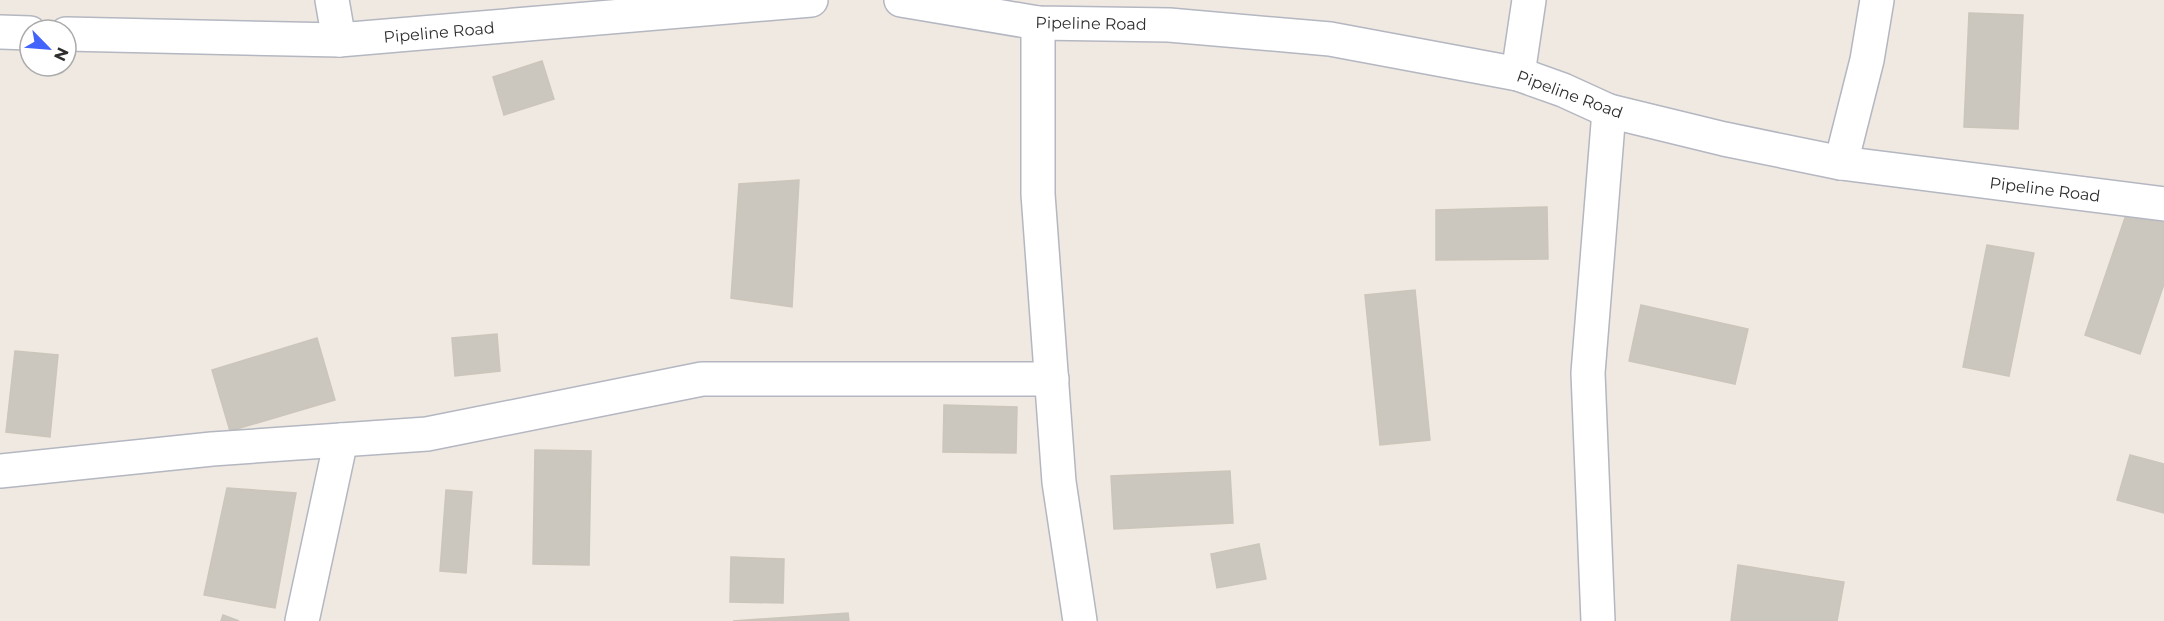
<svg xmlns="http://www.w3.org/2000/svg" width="2164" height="621" font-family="Montserrat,sans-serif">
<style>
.building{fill:#cbc7bf;stroke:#cbc5ba;stroke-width:1.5}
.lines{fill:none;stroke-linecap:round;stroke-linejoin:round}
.minor-casing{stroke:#b4b7c1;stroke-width:36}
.minor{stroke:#fff;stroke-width:33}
.labels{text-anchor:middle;stroke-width:5;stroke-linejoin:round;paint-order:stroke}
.street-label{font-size:16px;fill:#2e2e2e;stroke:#fff}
</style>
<rect width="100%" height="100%" fill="#efe9e1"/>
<g class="building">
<path d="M1969 13 2023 15 2018 129 1964 127Z"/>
<path d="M542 61 554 99 504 115 493 77Z"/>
<path d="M799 180 792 307 731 298 739 184Z"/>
<path d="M1547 207 1548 259 1436 260V210Z"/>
<path d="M2128 209 2164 221V284L2140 354 2085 335Z"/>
<path d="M1987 245 2034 253 2009 376 1963 367Z"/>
<path d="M1415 290 1430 440 1380 445 1365 295Z"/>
<path d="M1641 305 1748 329 1735 384 1629 361Z"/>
<path d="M497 334 500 371 455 376 452 338Z"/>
<path d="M317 338 335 400 230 431 212 370Z"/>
<path d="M15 351 58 355 50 437 6 432Z"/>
<path d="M944 405 1017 407 1016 453 943 452Z"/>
<path d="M535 450 591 451 589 565 533 564Z"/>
<path d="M2130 455 2164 464V513L2117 500Z"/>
<path d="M1230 471 1233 523 1114 529 1111 476Z"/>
<path d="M227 488 296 493 275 608 204 595Z"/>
<path d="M446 490 472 492 466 573 440 571Z"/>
<path d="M1259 544 1266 579 1217 588 1211 554Z"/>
<path d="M731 557 784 559 783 603 730 602Z"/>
<path d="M1738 565 1844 582 1837 621H1731Z"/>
<path d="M848 613 849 621H733Z"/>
<path d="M223 615 239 621H221Z"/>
</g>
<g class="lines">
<g class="minor-casing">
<g id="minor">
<path d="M332 0 339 40"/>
<path d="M901 0 1038 23 1169 25 1330 39 1518 74 1563 90 1609 111 1724 139 1841 163 2164 204"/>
<path d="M1038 23V194L1059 482 1080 621"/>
<path d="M0 32 30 33"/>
<path d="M66 34 339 40 811 0"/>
<path d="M1518 74 1529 0"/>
<path d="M1841 163 1867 60 1877 0"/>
<path d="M0 471 212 449 427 434 702 379H1052"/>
<path d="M302 621 341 440"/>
<path d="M1598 621 1588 373 1609 111"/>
</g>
</g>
<use href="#minor" class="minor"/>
</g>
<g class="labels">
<g class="street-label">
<text transform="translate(1091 23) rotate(1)" y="6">Pipeline Road</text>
<text transform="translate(439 32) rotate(-5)" y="6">Pipeline Road</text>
<text transform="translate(1570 94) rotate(20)" y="6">Pipeline Road</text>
<text transform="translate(2045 189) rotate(7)" y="6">Pipeline Road</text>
</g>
</g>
<g transform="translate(48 48) rotate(115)"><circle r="28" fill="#ffffff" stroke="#ababab" stroke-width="1.5"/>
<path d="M0-4.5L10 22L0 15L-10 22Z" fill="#4264fb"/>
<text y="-9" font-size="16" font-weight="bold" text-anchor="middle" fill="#2e2e2e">N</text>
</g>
</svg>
